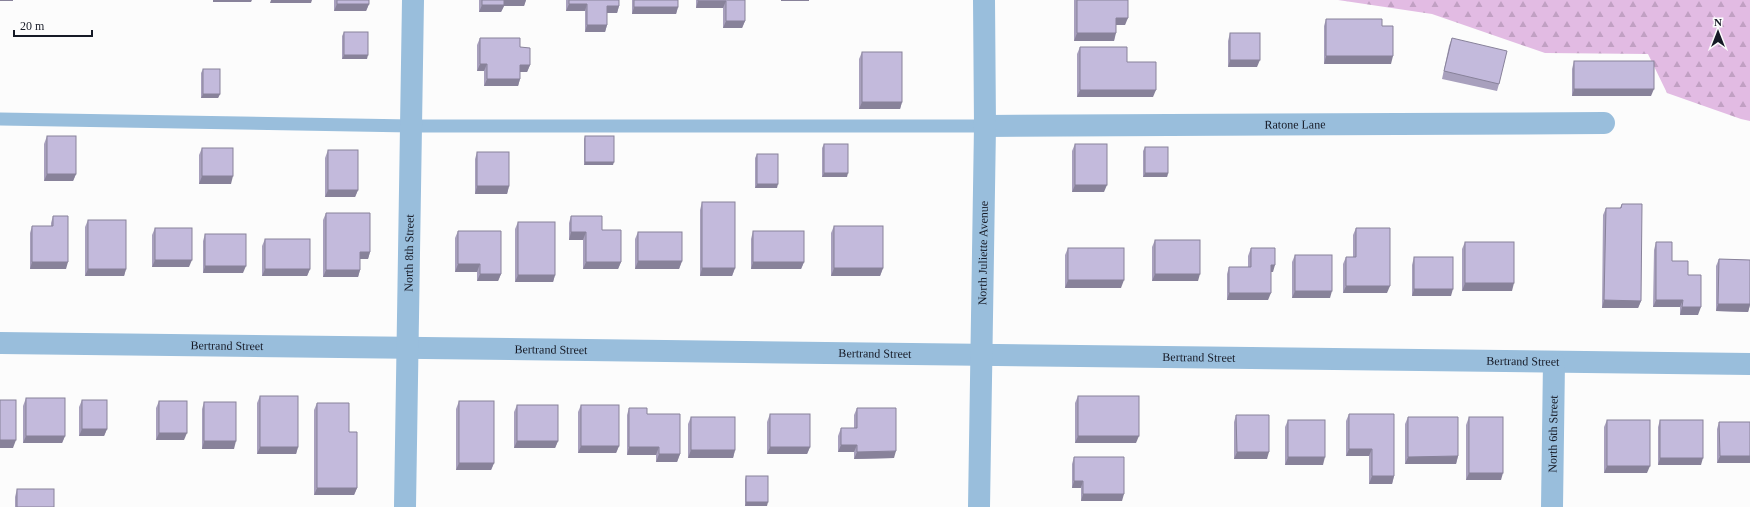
<svg xmlns="http://www.w3.org/2000/svg" width="1750" height="507" font-family="'Times New Roman',serif">
<style>
.forest{fill:url(#forest-firs)}
.lines{fill:none;stroke-linecap:round;stroke-linejoin:round}
.service{stroke:#99bedc;stroke-width:13}
.minor{stroke:#99bedc;stroke-width:22}
.wall{fill:#a8a0bd}
.shaded-wall{fill:#88829a}
.building{fill:#c3badc;stroke:#88829a}
.labels{text-anchor:middle;stroke-width:3.5;stroke-linejoin:round;paint-order:stroke}
.street-label{font-size:12px;fill:#161a26;stroke:#fcfcfc}
</style>
<defs>
<pattern id="forest-firs" width="22" height="20" patternUnits="userSpaceOnUse"><rect width="22" height="20" fill="#e2bbe3"/><path d="M5 1l3.5 6h-7zM16 11l3.5 6h-7z" fill="#c1a0c3"/></pattern>
</defs>
<rect width="100%" height="100%" fill="#fcfcfc"/>
<path class="forest" d="M1338 0H1750V121L1741 119 1667 93 1648 54 1545 53 1432 14Z"/>
<g class="lines">
<path class="service" d="M0 119 411 126H985"/>
<g class="minor">
<path id="s1" d="M985 126 1604 123"/>
<path id="s2" d="M0 343 1750 364"/>
<path id="s3" d="M405 507 413 0"/>
<path id="s4" d="M979 507 985 126 984 0"/>
<path id="s5" d="M1552 507 1554 362"/>
</g>
</g>
<g class="wall">
<path d="M334 0H369V4L366 11H334Z"/>
<path d="M479 0H526L524 6H504L501 12H479Z"/>
<path d="M566 0H619V6L617 13H607V25L605 32H585V11H566Z"/>
<path d="M632 0H678V7L676 14H632Z"/>
<path d="M696 0H745V21L742 28H723V8H696Z"/>
<path d="M1074 0H1128L1125 25H1116L1114 41H1074Z"/>
<path d="M1326 19 1382 26 1391 64H1324V26Z"/>
<path d="M344 32 367 59H342V36Z"/>
<path d="M1230 33 1257 67H1228V41Z"/>
<path d="M480 38 520 47 530 65 527 72H520V79L518 86H484V71H477V45Z"/>
<path d="M1452 38 1499 84 1497 91 1442 79 1449 46Z"/>
<path d="M1080 47 1153 97H1077V54Z"/>
<path d="M862 52 902 102 900 109H859V59Z"/>
<path d="M1574 61 1651 96H1572V69Z"/>
<path d="M203 69 220 94 218 98H201V73Z"/>
<path d="M47 136 76 174 73 181H44V144Z"/>
<path d="M585 136 613 165H584V139Z"/>
<path d="M824 144 847 177H822V148Z"/>
<path d="M1075 144 1104 192H1072V151Z"/>
<path d="M1145 147 1168 173 1167 177H1143V151Z"/>
<path d="M202 148 231 184H199V155Z"/>
<path d="M328 150 358 190 355 197H325V158Z"/>
<path d="M477 152 509 186 507 194H475V159Z"/>
<path d="M757 154 777 188H755V158Z"/>
<path d="M702 202 735 268 732 276H700V210Z"/>
<path d="M1622 204 1641 301 1638 308H1602L1603 215 1606 208H1620Z"/>
<path d="M326 213 370 252 368 259H360V270L358 277H323V220Z"/>
<path d="M53 216 66 269H30V233L32 226H51V223Z"/>
<path d="M571 216 621 262 618 269H583V240H569V223Z"/>
<path d="M88 220 126 269 124 276H85V227Z"/>
<path d="M518 222 555 275 553 282H515V229Z"/>
<path d="M834 226 883 268 880 276H831V233Z"/>
<path d="M155 228 189 267H152V235Z"/>
<path d="M1356 228 1387 293H1343V264L1346 257H1353V235Z"/>
<path d="M458 231 501 274 498 281H477V272H455V238Z"/>
<path d="M753 231 804 262 801 269H751V239Z"/>
<path d="M638 232 682 261 679 269H635V239Z"/>
<path d="M205 234 243 273H203V241Z"/>
<path d="M265 239 310 269 307 276H262V246Z"/>
<path d="M1155 240 1198 281H1152V247Z"/>
<path d="M1465 242 1512 291H1462V249Z"/>
<path d="M1656 242 1672 261 1688 275 1698 315H1680V307H1653L1654 250Z"/>
<path d="M1068 248 1121 288H1065V255Z"/>
<path d="M1251 248 1273 272H1271L1268 300H1227V274L1229 267H1248V256Z"/>
<path d="M1295 255 1330 298H1292V262Z"/>
<path d="M1414 257 1451 296H1412V265Z"/>
<path d="M1719 259 1750 260V305L1748 312 1716 311V266Z"/>
<path d="M260 396 298 447 296 454H257V403Z"/>
<path d="M1078 396 1136 443H1075V403Z"/>
<path d="M26 398 65 436 62 443H23V406Z"/>
<path d="M82 400 107 429 104 436H79V407Z"/>
<path d="M159 401 184 440H156V408Z"/>
<path d="M459 401 494 463 491 470H456V409Z"/>
<path d="M204 402 234 449H202V409Z"/>
<path d="M317 403 349 432 357 488 354 495H314V410Z"/>
<path d="M517 405 558 441 555 448H514V412Z"/>
<path d="M581 405 619 446 616 453H578V412Z"/>
<path d="M629 408 647 414 680 454 677 462H656V455H627V415Z"/>
<path d="M857 408 894 458 854 459V452H838V436L841 428H854V415Z"/>
<path d="M770 414 810 447 807 454H767V422Z"/>
<path d="M1349 414 1394 476 1392 484H1369V456H1346V421Z"/>
<path d="M1236 415 1267 459H1234V422Z"/>
<path d="M691 417 735 450 733 458H688V424Z"/>
<path d="M1408 417 1458 456 1456 464H1405V424Z"/>
<path d="M1469 417 1501 480H1466V425Z"/>
<path d="M1288 420 1323 465H1285V427Z"/>
<path d="M1607 420 1647 473H1604V427Z"/>
<path d="M1660 420 1701 465H1658V427Z"/>
<path d="M1719 422 1750 463H1717V429Z"/>
<path d="M1074 457 1122 501H1081V488H1072V464Z"/>
<path d="M746 476 767 506H745V480Z"/>
<path d="M17 489 54 507H15V497Z"/>
</g>
<g class="shaded-wall">
<rect x="0" y="0" width="13" height="1"/>
<path d="M213 0H252L251 2H213Z"/>
<path d="M271 0H312L311 3H270Z"/>
<path d="M504 0H526L524 6H504L501 12H479L482 5Z"/>
<rect x="781" y="0" width="28" height="1"/>
<path d="M698 1H726L723 8H696Z"/>
<path d="M337 4H369L366 11H334Z"/>
<path d="M569 4H587L585 11H566Z"/>
<path d="M607 6H619L617 13H605Z"/>
<path d="M634 7H678L676 14H632Z"/>
<path d="M1116 18H1128L1125 25H1114Z"/>
<path d="M726 21H745L742 28H723Z"/>
<path d="M587 25H607L605 32H585Z"/>
<path d="M1077 33H1116L1114 41H1074Z"/>
<path d="M344 55H368L367 59H342Z"/>
<path d="M1326 56H1393L1391 64H1324Z"/>
<path d="M1230 60H1260L1257 67H1228Z"/>
<path d="M480 64H487L484 71H477Z"/>
<path d="M520 65H530L527 72H518Z"/>
<path d="M487 79H520L518 86H484Z"/>
<path d="M1574 89H1654L1651 96H1572Z"/>
<path d="M1080 90H1156L1153 97H1077Z"/>
<path d="M203 94H220L218 98H201Z"/>
<path d="M862 102H902L900 109H859Z"/>
<path d="M585 162H614L613 165H584Z"/>
<path d="M824 173H848L847 177H822Z"/>
<path d="M1145 173H1168L1167 177H1143Z"/>
<path d="M47 174H76L73 181H44Z"/>
<path d="M202 176H233L231 184H199Z"/>
<path d="M757 184H778L777 188H755Z"/>
<path d="M1075 185H1107L1104 192H1072Z"/>
<path d="M477 186H509L507 194H475Z"/>
<path d="M328 190H358L355 197H325Z"/>
<path d="M571 232H586L583 240H569Z"/>
<path d="M360 252H370L368 259H358Z"/>
<path d="M155 260H192L189 267H152Z"/>
<path d="M638 261H682L679 269H635Z"/>
<path d="M32 262H68L66 269H30Z"/>
<path d="M586 262H621L618 269H583Z"/>
<path d="M753 262H804L801 269H751Z"/>
<path d="M458 264H480L477 272H455Z"/>
<path d="M1271 265H1275L1273 272H1268Z"/>
<path d="M205 266H246L243 273H203Z"/>
<path d="M702 268H735L732 276H700Z"/>
<path d="M834 268H883L880 276H831Z"/>
<path d="M88 269H126L124 276H85Z"/>
<path d="M265 269H310L307 276H262Z"/>
<path d="M326 270H360L358 277H323Z"/>
<path d="M480 274H501L498 281H477Z"/>
<path d="M1155 274H1200L1198 281H1152Z"/>
<path d="M518 275H555L553 282H515Z"/>
<path d="M1068 280H1124L1121 288H1065Z"/>
<path d="M1465 283H1514L1512 291H1462Z"/>
<path d="M1346 286H1390L1387 293H1343Z"/>
<path d="M1414 289H1453L1451 296H1412Z"/>
<path d="M1295 291H1332L1330 298H1292Z"/>
<path d="M1229 293H1271L1268 300H1227Z"/>
<path d="M1604 300 1641 301 1638 308H1602Z"/>
<path d="M1656 300H1683L1680 307H1653Z"/>
<path d="M1718 304H1750V305L1748 312 1716 311Z"/>
<path d="M1682 307H1701L1698 315H1680Z"/>
<path d="M82 429H107L104 436H79Z"/>
<path d="M159 433H187L184 440H156Z"/>
<path d="M26 436H65L62 443H23Z"/>
<path d="M1078 436H1139L1136 443H1075Z"/>
<path d="M0 440H16L13 448H0Z"/>
<path d="M204 441H236L234 449H202Z"/>
<path d="M517 441H558L555 448H514Z"/>
<path d="M841 445H857L854 452H838Z"/>
<path d="M581 446H619L616 453H578Z"/>
<path d="M260 447H298L296 454H257Z"/>
<path d="M629 447H659L656 455H627Z"/>
<path d="M770 447H810L807 454H767Z"/>
<path d="M1349 449H1372L1369 456H1346Z"/>
<path d="M691 450H735L733 458H688Z"/>
<path d="M896 451 894 458 854 459 857 452Z"/>
<path d="M1237 452H1269L1267 459H1234Z"/>
<path d="M659 454H680L677 462H656Z"/>
<path d="M1458 456 1456 464H1405L1408 457Z"/>
<path d="M1720 456H1750V463H1717Z"/>
<path d="M1288 457H1325L1323 465H1285Z"/>
<path d="M1660 458H1703L1701 465H1658Z"/>
<path d="M459 463H494L491 470H456Z"/>
<path d="M1607 466H1650L1647 473H1604Z"/>
<path d="M1469 473H1503L1501 480H1466Z"/>
<path d="M1372 476H1394L1392 484H1369Z"/>
<path d="M1074 481H1083L1081 488H1072Z"/>
<path d="M317 488H357L354 495H314Z"/>
<path d="M1083 494H1124L1122 501H1081Z"/>
<path d="M746 502H768L767 506H745Z"/>
</g>
<g class="building">
<rect x="337" y="0" width="32" height="4"/>
<rect x="482" y="0" width="22" height="5"/>
<path d="M569 0H619V6H607V25H587V4H569Z"/>
<rect x="634" y="0" width="44" height="7"/>
<path d="M698 0H745V21H726V1H698Z"/>
<path d="M1077 0H1128V18H1116V33H1077Z"/>
<path d="M1326 19H1382V26H1393V56H1326Z"/>
<rect x="344" y="32" width="24" height="23"/>
<rect x="1230" y="33" width="30" height="27"/>
<path d="M480 38H520V47L530 48V65H520V79H487V64H480Z"/>
<path d="M1452 38 1507 51 1499 84 1444 71Z"/>
<path d="M1080 47H1127V62H1156V90H1080Z"/>
<rect x="862" y="52" width="40" height="50"/>
<rect x="1574" y="61" width="80" height="28"/>
<rect x="203" y="69" width="17" height="25"/>
<rect x="47" y="136" width="29" height="38"/>
<rect x="585" y="136" width="29" height="26"/>
<rect x="824" y="144" width="24" height="29"/>
<rect x="1075" y="144" width="32" height="41"/>
<rect x="1145" y="147" width="23" height="26"/>
<rect x="202" y="148" width="31" height="28"/>
<rect x="328" y="150" width="30" height="40"/>
<rect x="477" y="152" width="32" height="34"/>
<rect x="757" y="154" width="21" height="30"/>
<rect x="702" y="202" width="33" height="66"/>
<path d="M1622 204H1642L1641 301 1604 300 1606 208H1621Z"/>
<path d="M326 213H370V252H360V270H326Z"/>
<path d="M53 216H68V262H32V226H53Z"/>
<path d="M571 216H602V230H621V262H586V232H571Z"/>
<rect x="88" y="220" width="38" height="49"/>
<rect x="518" y="222" width="37" height="53"/>
<rect x="834" y="226" width="49" height="42"/>
<rect x="155" y="228" width="37" height="32"/>
<path d="M1356 228H1390V286H1346V257H1356Z"/>
<path d="M458 231H501V274H480V264H458Z"/>
<rect x="753" y="231" width="51" height="31"/>
<rect x="638" y="232" width="44" height="29"/>
<rect x="205" y="234" width="41" height="32"/>
<rect x="265" y="239" width="45" height="30"/>
<rect x="1155" y="240" width="45" height="34"/>
<rect x="1465" y="242" width="49" height="41"/>
<path d="M1656 242H1672V261H1688V275H1701V307H1682L1683 300H1656Z"/>
<rect x="1068" y="248" width="56" height="32"/>
<path d="M1251 248H1275V265H1271V293H1229V267H1251Z"/>
<rect x="1295" y="255" width="37" height="36"/>
<rect x="1414" y="257" width="39" height="32"/>
<path d="M1719 259 1750 260V304H1718Z"/>
<rect x="260" y="396" width="38" height="51"/>
<rect x="1078" y="396" width="61" height="40"/>
<rect x="26" y="398" width="39" height="38"/>
<rect x="0" y="400" width="16" height="40"/>
<rect x="82" y="400" width="25" height="29"/>
<rect x="159" y="401" width="28" height="32"/>
<rect x="459" y="401" width="35" height="62"/>
<rect x="204" y="402" width="32" height="39"/>
<path d="M317 403H349V432H357V488H317Z"/>
<rect x="517" y="405" width="41" height="36"/>
<rect x="581" y="405" width="38" height="41"/>
<path d="M629 408H647V414H680V454H659V447H629Z"/>
<path d="M857 408H896V451L857 452V445H841V428H857Z"/>
<rect x="770" y="414" width="40" height="33"/>
<path d="M1349 414H1394V476H1372V449H1349Z"/>
<path d="M1236 415H1269V452H1237Z"/>
<rect x="691" y="417" width="44" height="33"/>
<path d="M1408 417H1458V456L1408 457Z"/>
<rect x="1469" y="417" width="34" height="56"/>
<rect x="1288" y="420" width="37" height="37"/>
<rect x="1607" y="420" width="43" height="46"/>
<rect x="1660" y="420" width="43" height="38"/>
<path d="M1719 422H1750V456H1720Z"/>
<path d="M1074 457H1124V494H1083V481H1074Z"/>
<rect x="746" y="476" width="22" height="26"/>
<rect x="17" y="489" width="37" height="18"/>
</g>
<g class="labels">
<g class="street-label">
<text dy="4" stroke="none"><textPath href="#s1" startOffset="310">Ratone Lane</textPath></text>
<text dy="4" stroke="none"><textPath href="#s3" startOffset="254">North 8th Street</textPath></text>
<text dy="4" stroke="none"><textPath href="#s4" startOffset="254">North Juliette Avenue</textPath></text>
<text dy="4" stroke="none"><textPath href="#s2" startOffset="227">Bertrand Street</textPath></text>
<text dy="4" stroke="none"><textPath href="#s2" startOffset="551">Bertrand Street</textPath></text>
<text dy="4" stroke="none"><textPath href="#s2" startOffset="875">Bertrand Street</textPath></text>
<text dy="4" stroke="none"><textPath href="#s2" startOffset="1199">Bertrand Street</textPath></text>
<text dy="4" stroke="none"><textPath href="#s2" startOffset="1523">Bertrand Street</textPath></text>
<text dy="4" stroke="none"><textPath href="#s5" startOffset="73">North 6th Street</textPath></text>
</g>
</g>
<g transform="translate(1718 32)" stroke="#fcfcfc" stroke-width="3" paint-order="stroke">
<path d="M0-3L7 15L0 10L-7 15Z" fill="#161a26"/>
<text y="-6" font-size="11" font-weight="bold" text-anchor="middle" fill="#161a26">N</text>
</g>
<path d="M14 30v6h78v-6" fill="none" stroke="#161a26" stroke-width="2"/>
<text x="20" y="30" font-size="12" fill="#161a26" stroke="#fcfcfc" stroke-width="3" paint-order="stroke">20 m</text>
</svg>
